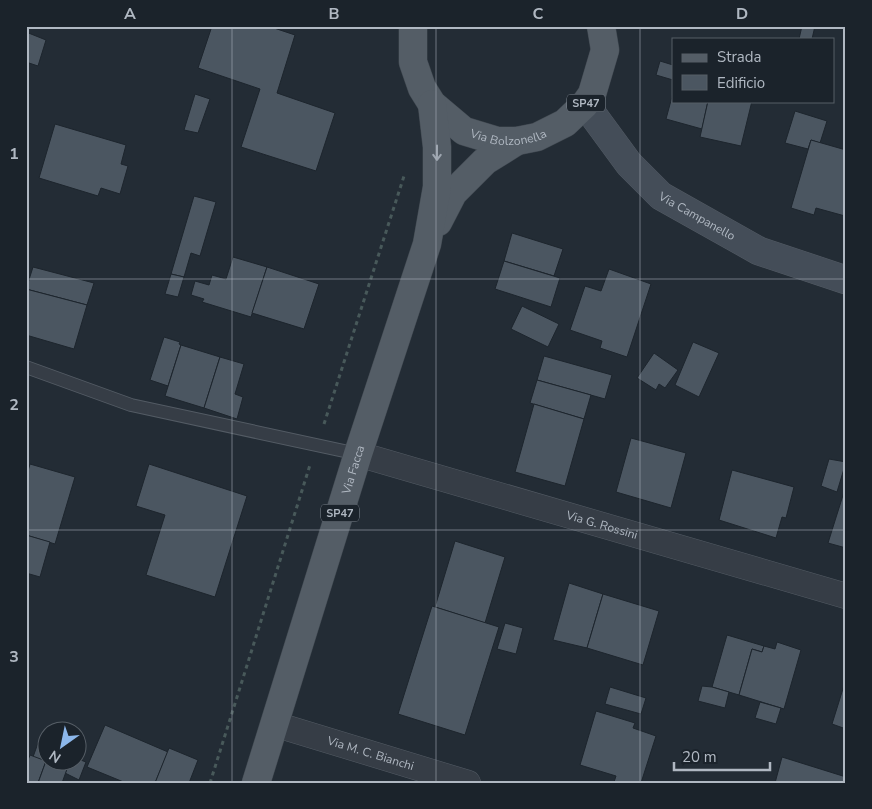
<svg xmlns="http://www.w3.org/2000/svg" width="872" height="809" font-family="'Nunito Sans',sans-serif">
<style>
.building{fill:#4b5661;stroke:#1d252d}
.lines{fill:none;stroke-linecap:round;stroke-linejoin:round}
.service-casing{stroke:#535b64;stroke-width:14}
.minor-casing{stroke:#535b64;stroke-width:26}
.secondary-casing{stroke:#535b64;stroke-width:29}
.primary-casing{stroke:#3f474f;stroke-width:29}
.path{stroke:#48595a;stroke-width:3;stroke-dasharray:4 4;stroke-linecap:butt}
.service{stroke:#363d46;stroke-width:12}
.minor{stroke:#363d46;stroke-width:25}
.secondary{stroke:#444d58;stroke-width:28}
.primary{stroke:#545d66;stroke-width:28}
.oneway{stroke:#9ea6b0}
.grid{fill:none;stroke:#b0b8c2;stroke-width:1;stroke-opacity:0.55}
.labels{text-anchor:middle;stroke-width:4.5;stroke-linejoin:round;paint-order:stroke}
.shield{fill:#1b232b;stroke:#838b95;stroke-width:1}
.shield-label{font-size:11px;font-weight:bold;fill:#b0b8c2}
.street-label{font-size:12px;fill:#b0b8c2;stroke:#1b232b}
.neatline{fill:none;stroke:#b0b8c2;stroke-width:2}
.grid-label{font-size:16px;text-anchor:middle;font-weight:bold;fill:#b0b8c2}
</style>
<rect width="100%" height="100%" fill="#232c35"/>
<g class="building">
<path d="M212 26H268L295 35 277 93 335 113 316 171 241 147 260 89 198 68Z"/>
<path d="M802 26H815L812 39H799Z"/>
<path d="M26 32 46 40 38 66 26 62Z"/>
<path d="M660 61 673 65V80L656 75Z"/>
<path d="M673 93V101H708L702 129 666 119Z"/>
<path d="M195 94 210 99 198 133 184 130Z"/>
<path d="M708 101H752L741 146 700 137Z"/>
<path d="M795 111 827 121 820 143 811 140 808 149 785 143Z"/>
<path d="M55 124 126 145 121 164 128 166 120 194 101 188 98 196 39 178Z"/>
<path d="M811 140 846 150 845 216 816 208 814 215 791 208Z"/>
<path d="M194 196 216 202 200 256 191 253 184 277 171 274Z"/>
<path d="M512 233 563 249 554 276 504 261Z"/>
<path d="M233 257 267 267 251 317 202 302 204 299 191 295 195 281 209 285 212 275 226 279Z"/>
<path d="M504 261 560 278 551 307 495 289Z"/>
<path d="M33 267 94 283 87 305 26 289Z"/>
<path d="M267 267 319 284 304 329 252 313Z"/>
<path d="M609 269 651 284 627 357 600 348 602 341 570 330 585 286 601 291Z"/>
<path d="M171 274 184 277 178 297 165 294Z"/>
<path d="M26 289 87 305 74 349 26 335Z"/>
<path d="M522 306 559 324 548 347 511 329Z"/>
<path d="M164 337 180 342 179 344 181 345 168 386 150 380Z"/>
<path d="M693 342 719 353 699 397 675 385Z"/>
<path d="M181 345 220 357 204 408 165 396Z"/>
<path d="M654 353 678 370 665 388 659 384 656 390 637 378Z"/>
<path d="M544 356 612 375 605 399 537 380Z"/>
<path d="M220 357 244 364 235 394 243 397 237 419 204 408Z"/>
<path d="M537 380 591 395 584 419 530 403Z"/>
<path d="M534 404 584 419 565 486 515 472Z"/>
<path d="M631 438 686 453 671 508 616 492Z"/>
<path d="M829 459 846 462 837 492 821 486Z"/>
<path d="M30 464 75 477 55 544 26 535V478Z"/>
<path d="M149 464 247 496 215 597 146 575 165 515 136 506Z"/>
<path d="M732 470 794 487 786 518 782 517 776 538 719 520Z"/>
<path d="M844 492H846V548L828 543Z"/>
<path d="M26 535 50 542 40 577 26 573Z"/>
<path d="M455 541 505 557 485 623 435 607Z"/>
<path d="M569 583 603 594 587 648 553 640Z"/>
<path d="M603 594 659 611 643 665 587 648Z"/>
<path d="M432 606 499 627 465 735 398 714Z"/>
<path d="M505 623 523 628 516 654 497 649Z"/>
<path d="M727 635 764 646 762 652 752 649 739 695 712 687Z"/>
<path d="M777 642 801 650 784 709 739 695 752 649 762 652 764 646 775 649Z"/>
<path d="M846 679V729L832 724Z"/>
<path d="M702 686 712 687 729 692 725 708 698 701Z"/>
<path d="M610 687 646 698 641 714 605 704Z"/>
<path d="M760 702 781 708 776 724 755 718Z"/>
<path d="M596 711 635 723 633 728 656 736 641 783H617L614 782 616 776 580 765Z"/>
<path d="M105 725 168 752 155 783H126L87 767Z"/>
<path d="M38 743 48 747V762H78V759L86 762 79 780 65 773 67 769 33 757Z"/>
<path d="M169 748 198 760 189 783H155Z"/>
<path d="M30 755 46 761 38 783H26V765Z"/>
<path d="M782 757 846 777V783H775Z"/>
<path d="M46 761 67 769 62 783H38Z"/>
</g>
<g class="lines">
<g class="service-casing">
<path id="service" d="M26 367 131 405 358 454"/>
</g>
<g class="minor-casing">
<g id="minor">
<path id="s1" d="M358 454 846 596"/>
<path id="s2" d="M274 724 468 783"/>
</g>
</g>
<g class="secondary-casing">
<g id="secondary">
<path id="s3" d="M585 104 629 164 661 196 759 251 846 280"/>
</g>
</g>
<g class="primary-casing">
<g id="primary">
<path id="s4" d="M413 26V62L422 88 432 104 464 131 497 141H517L537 137 565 123 585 104 592 94 605 50 601 26"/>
<path d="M438 222 453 193 485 161 517 141"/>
<path id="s5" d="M256 783 358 454 427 244 437 187V147L432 104"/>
</g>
</g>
<g class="path">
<path d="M324 424 405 173"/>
<path d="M210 783 310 465"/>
</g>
<use href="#service" class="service"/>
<use href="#minor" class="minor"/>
<use href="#secondary" class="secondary"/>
<use href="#primary" class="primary"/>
</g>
<defs><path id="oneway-shaft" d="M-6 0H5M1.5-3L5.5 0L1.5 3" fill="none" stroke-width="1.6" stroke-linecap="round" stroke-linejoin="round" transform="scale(1.25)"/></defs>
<use class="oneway" href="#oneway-shaft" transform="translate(437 153) rotate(90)"/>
<path class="grid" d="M232 26V783M436 26V783M640 26V783M26 279H846M26 530H846"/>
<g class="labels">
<g class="shield">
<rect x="567" y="94.5" width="38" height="17" rx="4"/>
<rect x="321" y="504.5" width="38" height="17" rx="4"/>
</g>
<g class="shield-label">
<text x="586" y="107">SP47</text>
<text x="340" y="517">SP47</text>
</g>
<g class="street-label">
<text dy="4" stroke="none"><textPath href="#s4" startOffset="170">Via Bolzonella</textPath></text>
<text dy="4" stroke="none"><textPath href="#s3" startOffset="161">Via Campanello</textPath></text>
<text dy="4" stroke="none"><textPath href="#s5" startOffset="328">Via Facca</textPath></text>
<text dy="4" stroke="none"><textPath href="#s1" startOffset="254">Via G. Rossini</textPath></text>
<text dy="4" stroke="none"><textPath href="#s2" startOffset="101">Via M. C. Bianchi</textPath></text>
</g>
</g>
<rect width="872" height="809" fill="none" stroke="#1b232b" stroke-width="55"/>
<rect x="672" y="38" width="162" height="65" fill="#1b232b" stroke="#575f67"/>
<rect x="682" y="54" width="25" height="8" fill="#545d66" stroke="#575f67"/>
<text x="717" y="62" font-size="15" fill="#b0b8c2">Strada</text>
<rect x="682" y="75" width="25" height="15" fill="#4b5661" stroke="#575f67"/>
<text x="717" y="88" font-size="15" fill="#b0b8c2">Edificio</text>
<g transform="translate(62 746) rotate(213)"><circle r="24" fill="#1b232b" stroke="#575f67"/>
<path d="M0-4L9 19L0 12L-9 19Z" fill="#8cb7eb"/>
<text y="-8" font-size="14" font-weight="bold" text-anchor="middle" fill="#b0b8c2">N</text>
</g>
<path d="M674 762v8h96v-8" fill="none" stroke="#b0b8c2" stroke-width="2.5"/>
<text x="682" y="762" font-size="15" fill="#b0b8c2" stroke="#1b232b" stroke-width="4" paint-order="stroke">20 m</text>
<rect x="28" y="28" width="816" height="754" class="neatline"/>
<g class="grid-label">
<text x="130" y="19">A</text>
<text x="334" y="19">B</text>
<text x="538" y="19">C</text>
<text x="742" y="19">D</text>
<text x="14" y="159">1</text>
<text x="14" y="410">2</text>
<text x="14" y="662">3</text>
</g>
</svg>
